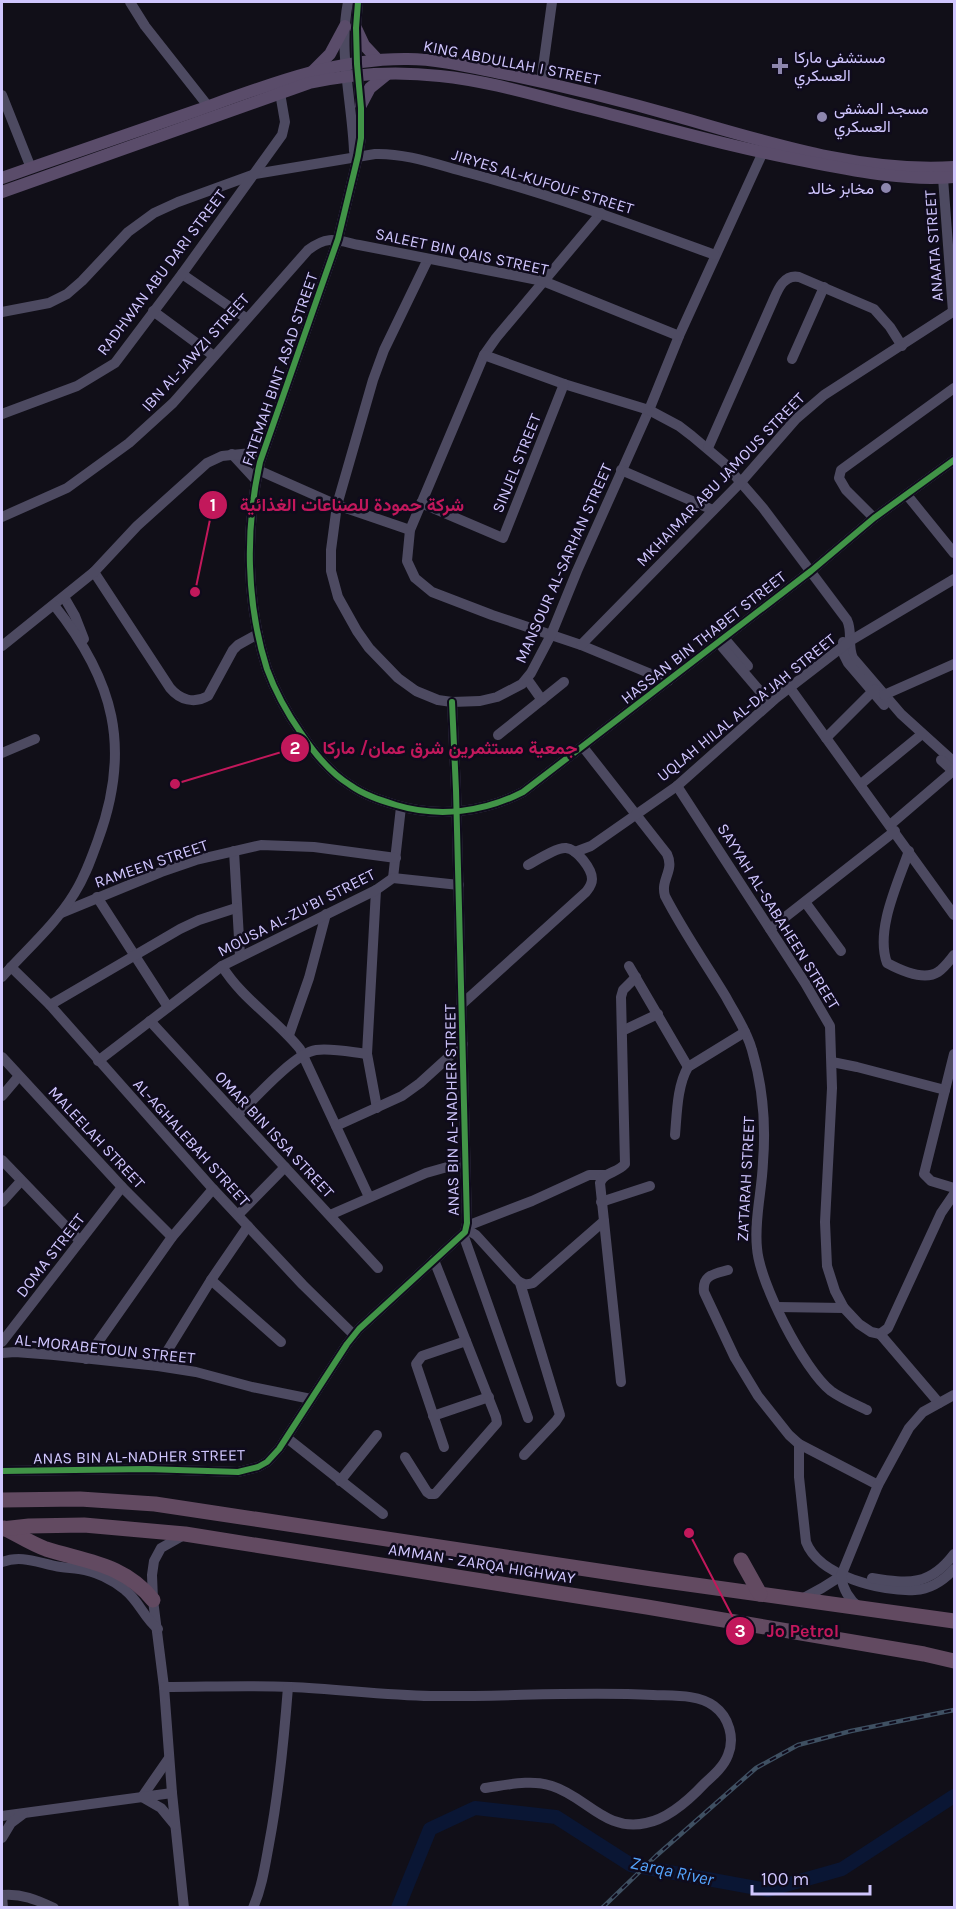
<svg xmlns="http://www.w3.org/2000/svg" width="956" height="1909" font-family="Karla,Vazirmatn,sans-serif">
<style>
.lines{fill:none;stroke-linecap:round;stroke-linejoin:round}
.river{stroke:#0a1634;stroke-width:14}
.minor{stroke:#4d4a61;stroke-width:10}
.major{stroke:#5a4c6a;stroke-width:12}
.highway{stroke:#624a61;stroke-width:15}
.rail-casing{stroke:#3f5062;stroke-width:4.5}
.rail{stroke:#0f0b1c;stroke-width:2;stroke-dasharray:7;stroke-linecap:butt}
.cycleway-casing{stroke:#0f0b1c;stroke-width:10}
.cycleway{stroke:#419447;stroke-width:6}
.poi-dot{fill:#8d86ae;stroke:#0f0b1c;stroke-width:2}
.labels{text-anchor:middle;stroke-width:5;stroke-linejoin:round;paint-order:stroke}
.poi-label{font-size:16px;fill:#d0c6fe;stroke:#0f0b1c;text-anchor:start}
.street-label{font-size:16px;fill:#d0c6fe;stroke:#0f0b1c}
.water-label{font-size:18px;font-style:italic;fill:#55a5fe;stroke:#0f0b1c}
.leader{fill:none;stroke:#c2185b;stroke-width:2}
.callout-dot{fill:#c2185b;stroke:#0f0b1c;stroke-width:2}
.mark-label{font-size:18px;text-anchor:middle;font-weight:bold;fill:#fff}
.callout-label{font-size:18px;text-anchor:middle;font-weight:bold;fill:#c2185b;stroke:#0f0b1c;stroke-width:5;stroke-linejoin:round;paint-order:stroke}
</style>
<rect width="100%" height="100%" fill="#110f18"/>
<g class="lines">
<path class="river" d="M398 1908 430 1829 475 1808 556 1817 631 1865 768 1890 842 1869 954 1796"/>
<g class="minor">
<path d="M130 2 145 26 208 106"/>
<path d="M348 2C338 52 352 101 354 151"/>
<path d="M358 2 356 28 357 64 361 108V138L358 156 338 239 260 462C245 529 246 603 267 669 275 691 287 713 301 733 314 753 329 772 350 785 364 795 380 800 396 805 439 818 484 812 523 792L811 571 874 518 954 460"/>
<path d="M541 82 552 2"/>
<path d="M2 95 31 168"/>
<path d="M943 178 953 312"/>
<path d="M601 213 496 338 484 355 410 530 407 561 415 578 432 592 492 615 581 645 668 681"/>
<path d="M428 259 384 350 373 380 337 505 331 550V571L338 597 357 631 369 648 398 678 416 691 438 700 452 702 480 701 497 697 522 684 531 673 551 635 577 571 649 410 679 336 763 152 765 144"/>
<path d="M182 274 246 318"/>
<path d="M153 311 214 356"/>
<path d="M2 312 49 303 67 294 82 281 128 232 154 213 178 202 255 174 375 154C407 153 438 165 469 173 553 195 633 225 715 255"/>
<path d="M484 355 564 384 649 410 679 426 692 436 724 463 763 508 847 620C853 632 847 645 853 658L901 714 954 762"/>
<path d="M792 359 824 287"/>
<path d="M2 414 77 386 115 363 182 274 282 135 285 122 280 93"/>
<path d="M708 448 773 301C778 289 784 274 799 277L874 309 890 327 902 346"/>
<path d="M232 454 256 480"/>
<path d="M258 470 337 505 410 530"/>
<path d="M621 470 713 510"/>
<path d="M907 495 954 553"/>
<path d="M421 503 503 538 564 384"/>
<path d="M2 517 67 488 129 443 173 403 308 250C328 235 336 240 359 245L543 281 679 336"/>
<path d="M874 518 846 490 839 478 841 470 954 388"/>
<path d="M94 572 170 688C180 700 194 704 208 696L233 650 238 645 258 634"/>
<path d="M64 597 75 616 84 639"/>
<path d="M724 638 748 666"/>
<path d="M718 642 770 703"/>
<path d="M843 642 844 655 848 663 884 705"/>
<path d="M581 645 741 482 796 419 824 395 954 311"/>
<path d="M2 646 94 572 137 526 207 463 222 456 262 452"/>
<path d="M527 679 542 700"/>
<path d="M790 688 954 915"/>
<path d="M884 695 954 664"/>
<path d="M498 735 564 682"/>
<path d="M826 738 875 689"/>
<path d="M583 747 667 854C675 871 660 879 665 896 683 931 706 964 726 997 735 1014 747 1031 752 1050 763 1087 766 1124 763 1162 762 1191 754 1220 757 1248 759 1282 804 1370 831 1391 842 1399 855 1404 867 1410"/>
<path d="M2 753 35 739"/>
<path d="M941 760 954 772"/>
<path d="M861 784 922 734"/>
<path d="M677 786 805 983 830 1026 832 1088 825 1222 827 1266 835 1291 844 1308 859 1324 871 1332 880 1334"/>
<path d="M890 825 953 771"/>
<path d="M234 851 240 956"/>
<path d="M909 851C898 883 875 930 887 963 900 970 924 981 938 972 944 968 949 961 954 955"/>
<path d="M575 852 591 846 677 786 776 698 850 641 954 579"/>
<path d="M393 878 401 807"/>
<path d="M376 890 367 1054 377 1108"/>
<path d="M97 897 168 1007"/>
<path d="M805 902 841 951"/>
<path d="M61 913 161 872 196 860 261 845 314 847 396 858"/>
<path d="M770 929 895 831"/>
<path d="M222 966C242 999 276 1019 300 1049L369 1197"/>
<path d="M629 966 688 1067"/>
<path d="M11 967 50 1005 213 1189 303 1285 354 1335"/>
<path d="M2 977C26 950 55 925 74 894 85 877 91 859 98 840 132 748 114 680 54 605"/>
<path d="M462 1004 586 892C589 888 592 885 592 879 592 869 577 849 566 848 557 847 537 860 528 865"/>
<path d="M50 1005 180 929 199 920 236 908"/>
<path d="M150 1021 378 1268"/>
<path d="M622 1031 658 1014"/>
<path d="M289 1035 309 978 326 914"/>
<path d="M954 1054 924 1174 931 1181 954 1188"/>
<path d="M2 1057 122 1187 172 1237"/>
<path d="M98 1061 222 966 376 890 393 878 459 885"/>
<path d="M832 1062 857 1067 945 1090"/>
<path d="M2 1096 19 1076"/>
<path d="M238 1115C254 1099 295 1053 316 1050 332 1048 350 1052 367 1054"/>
<path d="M336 1126 402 1096 420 1083 463 1044"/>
<path d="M675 1135C677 1113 677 1086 688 1067L745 1032"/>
<path d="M2 1160 80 1241"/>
<path d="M2 1202 21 1181"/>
<path d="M601 1202 650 1186"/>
<path d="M238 1215 285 1167"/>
<path d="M330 1215 426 1173 465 1162"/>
<path d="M467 1226 532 1201 589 1175H606"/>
<path d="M466 1229 476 1235 517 1280C523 1285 527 1285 533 1283L604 1221"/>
<path d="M463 1234 528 1418"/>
<path d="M728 1270C714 1274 702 1275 704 1292L735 1358 758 1396 789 1435 799 1444 878 1485"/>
<path d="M211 1280 281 1342"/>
<path d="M520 1283 560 1415 556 1421 524 1455"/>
<path d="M777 1307 844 1308"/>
<path d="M880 1334 888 1328 941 1213 954 1194"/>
<path d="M880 1334 939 1403"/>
<path d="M2 1342 122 1187"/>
<path d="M2 1353 15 1352 54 1355 158 1366 196 1372 252 1387 311 1399"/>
<path d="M86 1359 172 1237 213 1189"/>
<path d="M158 1366 211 1280 248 1226"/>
<path d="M621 1382 600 1183C604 1172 617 1173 625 1164L621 997 623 990 636 977"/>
<path d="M433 1416 489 1397"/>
<path d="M287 1438 383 1514"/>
<path d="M799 1444V1477L806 1542C819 1576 882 1592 915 1590 931 1589 944 1580 954 1569"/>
<path d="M444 1447 416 1364 422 1356 466 1341"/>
<path d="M405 1457 427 1492 430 1494H435L497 1423 496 1417 434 1260"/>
<path d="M2 1471 147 1469 238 1472 258 1467 267 1462 279 1449 347 1344 359 1329 465 1232 467 1223 456 790 452 702"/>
<path d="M340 1481 377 1435"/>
<path d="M184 1535 161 1548 154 1561 152 1575 153 1600 164 1687 172 1793 184 1908"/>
<path d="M2 1562C23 1554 40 1564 61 1567 67 1568 73 1568 79 1569 95 1571 113 1580 125 1590 139 1601 144 1618 158 1629"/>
<path d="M872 1578C909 1584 930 1586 954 1554"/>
<path d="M802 1599 822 1588 841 1576"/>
<path d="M859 1607C848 1599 843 1589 841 1576L878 1485 909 1428 923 1412 954 1395"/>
<path d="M164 1687C206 1687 249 1685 291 1687 337 1689 384 1695 431 1696 505 1697 579 1691 653 1695 672 1696 698 1694 714 1706 729 1717 735 1738 728 1755 724 1766 714 1775 705 1783 690 1799 668 1819 646 1823 605 1832 587 1797 552 1786 532 1779 507 1785 485 1788"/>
<path d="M169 1758 142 1797 161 1808 175 1825"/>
<path d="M2 1816 172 1793"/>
<path d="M2 1838 11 1823 23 1814"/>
<path d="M2 1895C21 1893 37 1900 54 1908"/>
<path d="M2 1896 3 1908"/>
<path d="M253 1908C262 1887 265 1866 269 1844 279 1792 284 1739 288 1687"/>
</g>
<g class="major">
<path d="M356 28 364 45 378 60"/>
<path d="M313 71 330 54 345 26"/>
<path d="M361 105 370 88 386 75"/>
<path d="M2 178C67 155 132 133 198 110 265 86 335 58 408 59 441 59 478 69 510 75 567 87 623 101 679 117 767 142 861 173 954 167"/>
<path d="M2 192 309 83C350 74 397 71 440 76 489 81 538 96 586 108 662 127 738 149 815 163 861 172 908 181 954 177"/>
</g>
<g class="highway">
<path d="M2 1500 80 1499 155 1504 652 1579 954 1621"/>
<path d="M4 1528C18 1535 32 1544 46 1549 87 1562 124 1564 153 1600"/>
<path d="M2 1529 29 1526 84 1525 185 1534 647 1607 924 1654 954 1661"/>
<path d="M741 1560 760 1594"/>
</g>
<g class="rail-casing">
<path id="rail" d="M602 1908 656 1856 756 1768 798 1745 851 1731 954 1710"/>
</g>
<use href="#rail" class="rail"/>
<g class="cycleway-casing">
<g id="cycleway">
<path d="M358 2 356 28 357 64 361 108V138L358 156 338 239 260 462C245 529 246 603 267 669 275 691 287 713 301 733 314 753 329 772 350 785 364 795 380 800 396 805 439 818 484 812 523 792L811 571 874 518 954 460"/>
<path d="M2 1471 147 1469 238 1472 258 1467 267 1462 279 1449 347 1344 359 1329 465 1232 467 1223 456 790 452 702"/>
</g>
</g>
<use href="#cycleway" class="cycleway"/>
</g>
<g class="poi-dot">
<path d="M777 57h6v6h6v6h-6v6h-6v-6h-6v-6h6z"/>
<circle cx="822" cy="117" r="6"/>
<circle cx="886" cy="188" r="6"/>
</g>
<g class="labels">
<g class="poi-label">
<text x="794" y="63">مستشفى ماركا<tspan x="794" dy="18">العسكري</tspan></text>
<text x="834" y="114">مسجد المشفى<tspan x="834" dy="18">العسكري</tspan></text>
<text x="874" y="194" text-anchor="end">مخابز خالد</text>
</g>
<g class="street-label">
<text transform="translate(512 62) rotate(11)" y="6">KING ABDULLAH I STREET</text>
<text transform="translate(543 181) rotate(17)" y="6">JIRYES AL-KUFOUF STREET</text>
<text transform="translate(933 246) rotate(-94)" y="6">ANAATA STREET</text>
<text transform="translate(462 251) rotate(12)" y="6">SALEET BIN QAIS STREET</text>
<text transform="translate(161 272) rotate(-53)" y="6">RADHWAN ABU DARI STREET</text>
<text transform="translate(195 352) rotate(-48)" y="6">IBN AL-JAWZI STREET</text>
<text transform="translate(279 369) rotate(-71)" y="6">FATEMAH BINT ASAD STREET</text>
<text transform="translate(516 463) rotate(-68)" y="6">SINJEL STREET</text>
<text transform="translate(720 479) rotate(-46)" y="6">MKHAIMAR ABU JAMOUS STREET</text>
<text transform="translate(563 563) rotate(-66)" y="6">MANSOUR AL-SARHAN STREET</text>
<text transform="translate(703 637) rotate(-38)" y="6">HASSAN BIN THABET STREET</text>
<text transform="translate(746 707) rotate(-39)" y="6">UQLAH HILAL AL-DA’JAH STREET</text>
<text transform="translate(151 863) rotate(-19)" y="6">RAMEEN STREET</text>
<text transform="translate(296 912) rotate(-27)" y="6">MOUSA AL-ZU’BI STREET</text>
<text transform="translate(779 916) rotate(58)" y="6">SAYYAH AL-SABAHEEN STREET</text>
<text transform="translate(451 1110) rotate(-91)" y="6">ANAS BIN AL-NADHER STREET</text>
<text transform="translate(275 1134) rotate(47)" y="6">OMAR BIN ISSA STREET</text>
<text transform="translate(97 1137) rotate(47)" y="6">MALEELAH STREET</text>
<text transform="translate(192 1142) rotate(48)" y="6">AL-AGHALEBAH STREET</text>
<text transform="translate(745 1179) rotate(-87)" y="6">ZA’TARAH STREET</text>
<text transform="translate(50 1255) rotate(-52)" y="6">DOMA STREET</text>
<text transform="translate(105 1348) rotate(6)" y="6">AL-MORABETOUN STREET</text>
<text transform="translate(139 1456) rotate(-1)" y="6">ANAS BIN AL-NADHER STREET</text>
<text transform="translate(482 1563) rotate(9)" y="6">AMMAN - ZARQA HIGHWAY</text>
</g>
<g class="water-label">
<text transform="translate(672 1871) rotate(12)" y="6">Zarqa River</text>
</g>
</g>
<path class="leader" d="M195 592L213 505M175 784L295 748M689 1533L740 1631"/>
<g class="callout-dot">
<circle cx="195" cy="592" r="6"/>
<circle cx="175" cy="784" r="6"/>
<circle cx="689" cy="1533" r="6"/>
<circle cx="213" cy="505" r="15"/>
<circle cx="295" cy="748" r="15"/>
<circle cx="740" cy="1631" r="15"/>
</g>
<g class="mark-label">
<text x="213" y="511">1</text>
<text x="295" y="754">2</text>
<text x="740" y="1637">3</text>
</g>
<g class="callout-label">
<text x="352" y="511">شركة حمودة للصناعات الغذائية</text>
<text x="450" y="754">جمعية مستثمرين شرق عمان/ ماركا</text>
<text x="803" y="1637">Jo Petrol</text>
</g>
<rect width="956" height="1909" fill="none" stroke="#d0c6fe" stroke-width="6"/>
<path d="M752 1885v9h118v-9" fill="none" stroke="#d0c6fe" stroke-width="3"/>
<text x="761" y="1885" font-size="18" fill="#d0c6fe" stroke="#0f0b1c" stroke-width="4.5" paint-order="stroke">100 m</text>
</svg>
